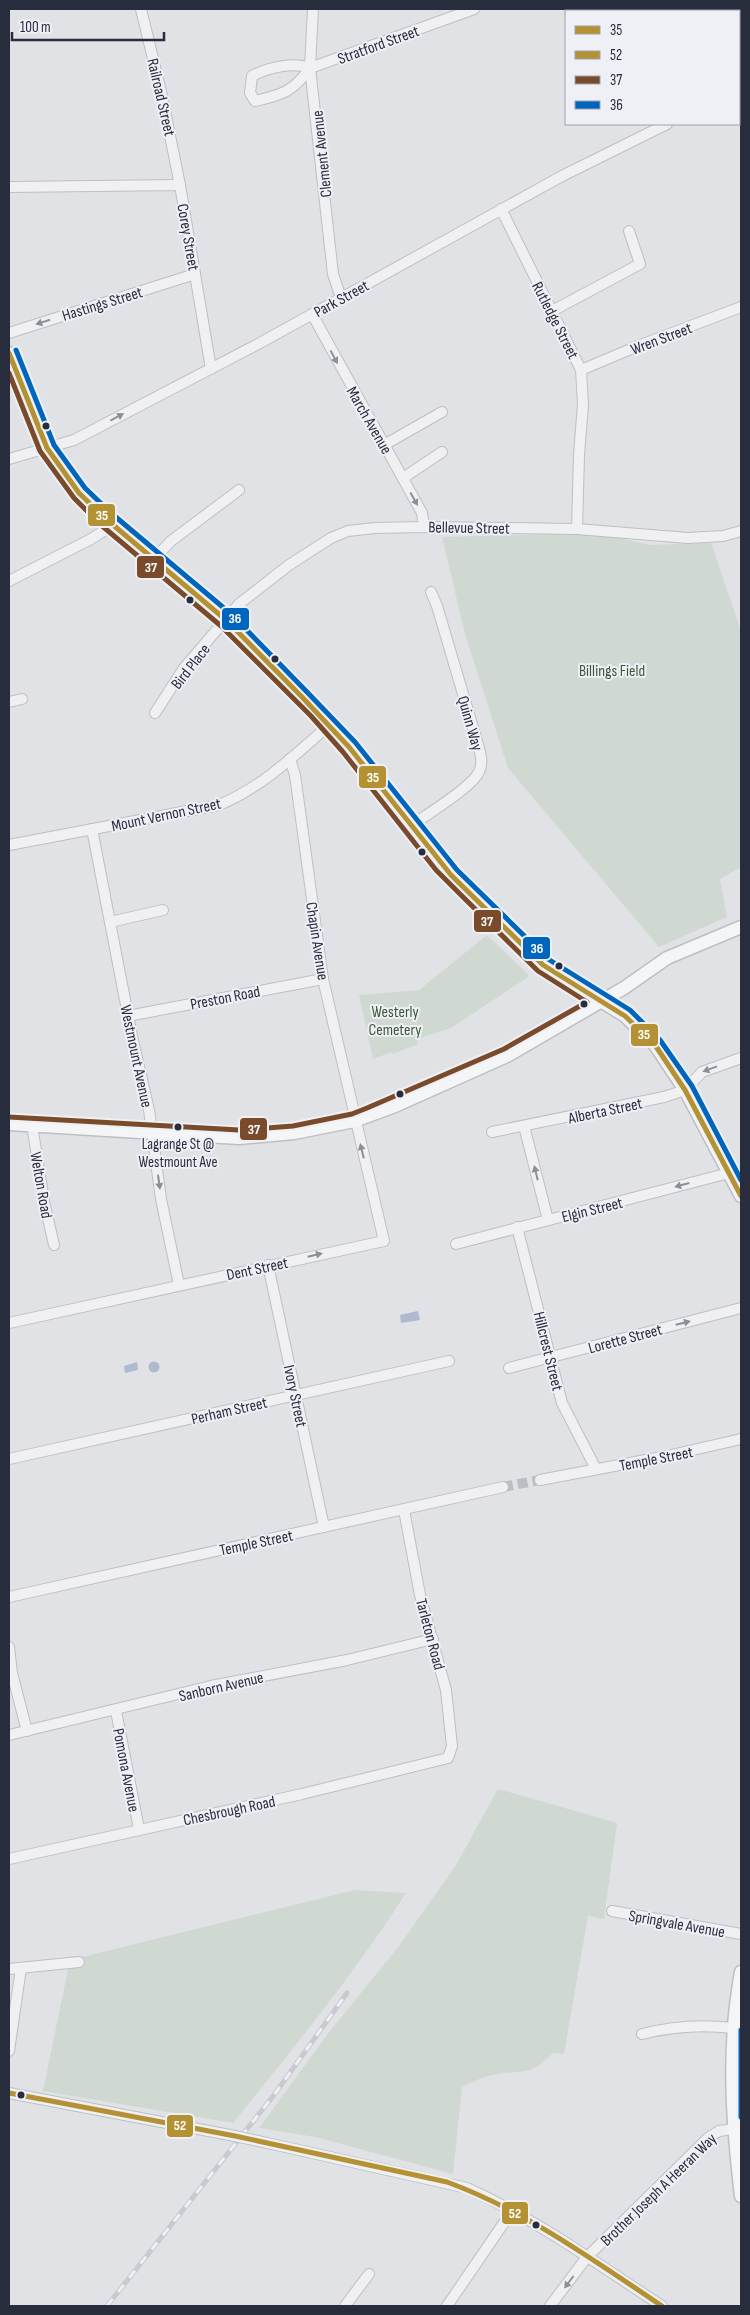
<svg xmlns="http://www.w3.org/2000/svg" width="750" height="2315" font-family="'Sofia Sans Condensed',sans-serif">
<style>
.green{fill:#cfd9d1}
.water{fill:#afbad0}
.lines{fill:none;stroke-linecap:round;stroke-linejoin:round}
.minor-tunnel{stroke:#bbbec4;stroke-width:10;stroke-dasharray:10 5;stroke-linecap:butt}
.minor-casing{stroke:#bdbfc2;stroke-width:12}
.major-casing{stroke:#bdbfc3;stroke-width:15}
.minor{stroke:#f0f0f2;stroke-width:10}
.major{stroke:#f4f5f6;stroke-width:12}
.rail-casing{stroke:#c9cace;stroke-width:5}
.rail{stroke:#eef0f5;stroke-width:3;stroke-dasharray:9;stroke-linecap:butt}
.minor-bridge-casing{stroke:#bdbfc2;stroke-width:12;stroke-linecap:butt}
.minor-bridge{stroke:#f0f0f2;stroke-width:10}
.bus-1-casing{stroke:#eef0f5;stroke-width:9}
.bus-2-casing{stroke:#eef0f5;stroke-width:9}
.bus-3-casing{stroke:#eef0f5;stroke-width:9}
.bus-4-casing{stroke:#eef0f5;stroke-width:9}
.bus-1{stroke:#b49132;stroke-width:5}
.bus-2{stroke:#b49132;stroke-width:5}
.bus-3{stroke:#7a4b2a;stroke-width:5}
.bus-4{stroke:#0065bd;stroke-width:5}
.oneway{fill:#8c8e98}
.bus-dot{fill:#282d3e;stroke:#eef0f5;stroke-width:2}
.labels{text-anchor:middle;stroke-width:4;stroke-linejoin:round;paint-order:stroke}
.bus-label{font-size:15px;fill:#282d3e;stroke:#eef0f5}
.street-label{font-size:16px;fill:#282d3e;stroke:#eef0f5}
.park-label{font-size:16px;fill:#375936;stroke:#eef0f5}
.line-badge{stroke:#eef0f5;stroke-width:2}
.badge-label{font-size:14px;text-anchor:middle;font-weight:bold;fill:#fff}
</style>
<rect width="100%" height="100%" fill="#e0e2e5"/>
<g class="green">
<path d="M597 533 650 545 711 543 741 631V867L720 879 727 917 659 947 508 768 465 634 442 537Z"/>
<path d="M487 935 528 974V977L451 1028 417 1039 418 1044 393 1054 392 1052 373 1059 359 995 419 990Z"/>
<path d="M498 1789 617 1823 604 1919 588 1916 564 2054 553 2053C528 2078 522 2069 492 2075 482 2077 471 2083 462 2087L453 2174 315 2137 259 2128 330 2031 399 1946 456 1865Z"/>
<path d="M355 1890 406 1893C354 1974 293 2049 233 2123L43 2091 70 1960Z"/>
</g>
<g class="water">
<path d="M418 1311 420 1320 401 1323 400 1315Z"/>
<circle cx="154" cy="1367" r="5.5"/>
<path d="M137 1362 138 1370 125 1373 124 1366Z"/>
</g>
<g class="lines">
<path class="minor-tunnel" d="M503 1487 540 1480"/>
<g class="minor-casing">
<g id="minor">
<path d="M141 9 162 96 180 185"/>
<path d="M313 9 310 68 333 274 341 298"/>
<path d="M310 68C293 62 269 67 252 76L250 93 255 101C282 95 294 91 310 68L474 9"/>
<path d="M739 89 741 87"/>
<path d="M9 187 180 185 211 369"/>
<path d="M501 209 581 370 583 404 579 455 577 529"/>
<path d="M552 311 640 264 629 231"/>
<path d="M312 314 422 513 424 527"/>
<path d="M9 333 195 274"/>
<path d="M581 370 638 346 741 307"/>
<path d="M384 445 442 412"/>
<path d="M9 459 74 440 260 343 562 176 667 124"/>
<path d="M403 478 442 452"/>
<path d="M154 559 171 541 239 490"/>
<path d="M9 581 91 539 113 525"/>
<path d="M9 702 22 699"/>
<path d="M155 713 184 668 239 604 289 565 331 538 348 531 375 528 424 527 577 529 688 538 723 536 741 531"/>
<path d="M411 826C427 814 471 788 479 772 483 764 481 756 479 748L437 606 431 592"/>
<path d="M92 829 132 1036 149 1110 161 1199 179 1285"/>
<path d="M9 845 219 805C261 788 295 755 329 725"/>
<path d="M110 922 163 910"/>
<path d="M128 1016 323 979"/>
<path d="M32 1125 44 1201 54 1245"/>
<path d="M524 1126 548 1220"/>
<path d="M492 1132 664 1097 685 1090 702 1072 741 1058"/>
<path d="M517 1227 562 1403 596 1469"/>
<path d="M456 1244 729 1173"/>
<path d="M268 1265 324 1527"/>
<path d="M9 1323 384 1241 323 979 295 775 290 759"/>
<path d="M509 1368 741 1308"/>
<path d="M9 1459 449 1361"/>
<path d="M540 1480 667 1456 741 1439"/>
<path d="M9 1597 503 1487"/>
<path d="M9 1647 12 1673 27 1731"/>
<path d="M116 1711 139 1829"/>
<path d="M9 1735 211 1686 347 1660 433 1639"/>
<path d="M9 1859 302 1794 448 1758 452 1746 446 1690 420 1595 404 1510"/>
<path d="M612 1911 741 1934"/>
<path d="M9 1969 79 1962"/>
<path d="M642 2034C673 2026 701 2024 733 2028"/>
<path d="M9 2051 21 1968"/>
<path d="M9 2093 235 2136"/>
<path d="M290 2148 467 2188C536 2219 599 2265 662 2306"/>
<path d="M345 2306 369 2274"/>
<path d="M447 2306 512 2211"/>
<path d="M550 2306 587 2257 708 2138 719 2131 733 2129"/>
</g>
</g>
<g class="major-casing">
<g id="major">
<path d="M9 353 47 448 63 473 79 493 106 519 226 620 302 697 349 747 451 875 543 965 625 1016 655 1045 685 1090 741 1196"/>
<path d="M9 1124 239 1138 294 1133 354 1121 395 1106 507 1056 624 988 667 958 741 927"/>
<path d="M741 1972C727 2048 732 2120 741 2196"/>
</g>
</g>
<use href="#minor" class="minor"/>
<use href="#major" class="major"/>
<g class="rail-casing">
<path id="rail" d="M107 2306 274 2095 347 1993"/>
</g>
<use href="#rail" class="rail"/>
<g class="minor-bridge-casing">
<path id="minor-bridge" d="M235 2136 290 2148"/>
</g>
<use href="#minor-bridge" class="minor-bridge"/>
<g class="bus-1-casing">
<path id="bus-1" d="M9 353 47 448 79 493 106 519 226 620 302 697 349 747 451 875 543 965 625 1016 655 1045 685 1090 741 1196"/>
</g>
<g class="bus-2-casing">
<path id="bus-2" d="M9 2093 235 2136 447 2182C526 2211 593 2260 662 2306"/>
</g>
<g class="bus-3-casing">
<path id="bus-3" d="M9 373 40 451 74 498 101 525 221 626 311 716 343 752 436 870 462 896 538 971 587 1002 504 1049 367 1108 352 1114 293 1126 239 1130 9 1117"/>
</g>
<g class="bus-4-casing">
<g id="bus-4">
<path d="M16 350 54 445 85 488 111 513 231 614 307 692 355 742 457 870 548 959 630 1010 660 1040 692 1086 741 1180"/>
<path d="M741 2030V2117"/>
</g>
</g>
<use href="#bus-1" class="bus-1"/>
<use href="#bus-2" class="bus-2"/>
<use href="#bus-3" class="bus-3"/>
<use href="#bus-4" class="bus-4"/>
</g>
<defs><path id="oneway-solid" d="M-6-.8H1V-3.2L6.5 0L1 3.2V.8H-6Z" transform="scale(1.25)"/></defs>
<g class="oneway">
<use href="#oneway-solid" transform="translate(43 322) rotate(162)"/>
<use href="#oneway-solid" transform="translate(334 357) rotate(62)"/>
<use href="#oneway-solid" transform="translate(117 417) rotate(-28)"/>
<use href="#oneway-solid" transform="translate(414 499) rotate(61)"/>
<use href="#oneway-solid" transform="translate(710 1069) rotate(160)"/>
<use href="#oneway-solid" transform="translate(362 1151) rotate(-104)"/>
<use href="#oneway-solid" transform="translate(536 1173) rotate(-104)"/>
<use href="#oneway-solid" transform="translate(159 1182) rotate(82)"/>
<use href="#oneway-solid" transform="translate(682 1185) rotate(165)"/>
<use href="#oneway-solid" transform="translate(315 1255) rotate(-13)"/>
<use href="#oneway-solid" transform="translate(683 1323) rotate(-14)"/>
<use href="#oneway-solid" transform="translate(569 2282) rotate(127)"/>
</g>
<g class="bus-dot">
<circle cx="46" cy="426" r="4.5"/>
<circle cx="190" cy="600" r="4.5"/>
<circle cx="275" cy="659" r="4.5"/>
<circle cx="422" cy="852" r="4.5"/>
<circle cx="559" cy="966" r="4.5"/>
<circle cx="584" cy="1004" r="4.5"/>
<circle cx="400" cy="1094" r="4.5"/>
<circle cx="178" cy="1127" r="4.5"/>
<circle cx="21" cy="2095" r="4.5"/>
<circle cx="536" cy="2225" r="4.5"/>
</g>
<g class="labels">
<g class="bus-label">
<text x="178" y="1149">Lagrange St @<tspan x="178" dy="18">Westmount Ave</tspan></text>
</g>
<g class="street-label">
<text transform="translate(378 44) rotate(-20)" y="6">Stratford Street</text>
<text transform="translate(162 97) rotate(77)" y="6">Railroad Street</text>
<text transform="translate(321 154) rotate(-96)" y="6">Clement Avenue</text>
<text transform="translate(189 237) rotate(80)" y="6">Corey Street</text>
<text transform="translate(341 298) rotate(-29)" y="6">Park Street</text>
<text transform="translate(102 303) rotate(-17)" y="6">Hastings Street</text>
<text transform="translate(556 320) rotate(63)" y="6">Rutledge Street</text>
<text transform="translate(661 338) rotate(-21)" y="6">Wren Street</text>
<text transform="translate(370 420) rotate(60)" y="6">March Avenue</text>
<text transform="translate(469 527) rotate(1)" y="6">Bellevue Street</text>
<text transform="translate(190 666) rotate(-52)" y="6">Bird Place</text>
<text transform="translate(471 723) rotate(74)" y="6">Quinn Way</text>
<text transform="translate(166 814) rotate(-12)" y="6">Mount Vernon Street</text>
<text transform="translate(318 941) rotate(81)" y="6">Chapin Avenue</text>
<text transform="translate(225 997) rotate(-11)" y="6">Preston Road</text>
<text transform="translate(137 1056) rotate(78)" y="6">Westmount Avenue</text>
<text transform="translate(605 1110) rotate(-12)" y="6">Alberta Street</text>
<text transform="translate(42 1185) rotate(80)" y="6">Welton Road</text>
<text transform="translate(592 1209) rotate(-14)" y="6">Elgin Street</text>
<text transform="translate(257 1268) rotate(-12)" y="6">Dent Street</text>
<text transform="translate(625 1338) rotate(-15)" y="6">Lorette Street</text>
<text transform="translate(549 1351) rotate(76)" y="6">Hillcrest Street</text>
<text transform="translate(296 1396) rotate(78)" y="6">Ivory Street</text>
<text transform="translate(229 1410) rotate(-13)" y="6">Perham Street</text>
<text transform="translate(656 1458) rotate(-11)" y="6">Temple Street</text>
<text transform="translate(256 1542) rotate(-12)" y="6">Temple Street</text>
<text transform="translate(431 1634) rotate(75)" y="6">Tarleton Road</text>
<text transform="translate(221 1686) rotate(-13)" y="6">Sanborn Avenue</text>
<text transform="translate(127 1770) rotate(79)" y="6">Pomona Avenue</text>
<text transform="translate(229 1810) rotate(-12)" y="6">Chesbrough Road</text>
<text transform="translate(677 1923) rotate(10)" y="6">Springvale Avenue</text>
<text transform="translate(658 2189) rotate(-44)" y="6">Brother Joseph A Heeran Way</text>
</g>
<g class="park-label">
<text x="612" y="676">Billings Field</text>
<text x="395" y="1017">Westerly<tspan x="395" dy="18">Cemetery</tspan></text>
</g>
</g>
<g class="line-badge">
<rect x="87" y="503" width="29" height="24" rx="5" fill="#b49132"/>
<rect x="136" y="555" width="29" height="24" rx="5" fill="#7a4b2a"/>
<rect x="221" y="607" width="29" height="24" rx="5" fill="#0065bd"/>
<rect x="358" y="765" width="29" height="24" rx="5" fill="#b49132"/>
<rect x="473" y="909" width="29" height="24" rx="5" fill="#7a4b2a"/>
<rect x="522" y="936" width="29" height="24" rx="5" fill="#0065bd"/>
<rect x="630" y="1023" width="29" height="24" rx="5" fill="#b49132"/>
<rect x="239" y="1117" width="29" height="24" rx="5" fill="#7a4b2a"/>
<rect x="166" y="2114" width="28" height="24" rx="5" fill="#b49132"/>
<rect x="501" y="2201" width="28" height="24" rx="5" fill="#b49132"/>
</g>
<g class="badge-label">
<text x="102" y="520">35</text>
<text x="151" y="572">37</text>
<text x="235" y="623">36</text>
<text x="373" y="782">35</text>
<text x="487" y="926">37</text>
<text x="537" y="953">36</text>
<text x="644" y="1039">35</text>
<text x="254" y="1134">37</text>
<text x="180" y="2130">52</text>
<text x="515" y="2218">52</text>
</g>
<rect width="750" height="2315" fill="none" stroke="#282d3e" stroke-width="20"/>
<rect x="565" y="10" width="175" height="115" fill="#eef0f5" stroke="#9fa2ac"/>
<rect x="575" y="26" width="25" height="8" fill="#b49132" stroke="#9fa2ac"/>
<text x="610" y="35" font-size="15" fill="#282d3e">35</text>
<rect x="575" y="51" width="25" height="8" fill="#b49132" stroke="#9fa2ac"/>
<text x="610" y="60" font-size="15" fill="#282d3e">52</text>
<rect x="575" y="76" width="25" height="8" fill="#7a4b2a" stroke="#9fa2ac"/>
<text x="610" y="85" font-size="15" fill="#282d3e">37</text>
<rect x="575" y="101" width="25" height="8" fill="#0065bd" stroke="#9fa2ac"/>
<text x="610" y="110" font-size="15" fill="#282d3e">36</text>
<path d="M12 32v8h152v-8" fill="none" stroke="#282d3e" stroke-width="2.5"/>
<text x="20" y="32" font-size="15" fill="#282d3e" stroke="#eef0f5" stroke-width="4" paint-order="stroke">100 m</text>
</svg>
